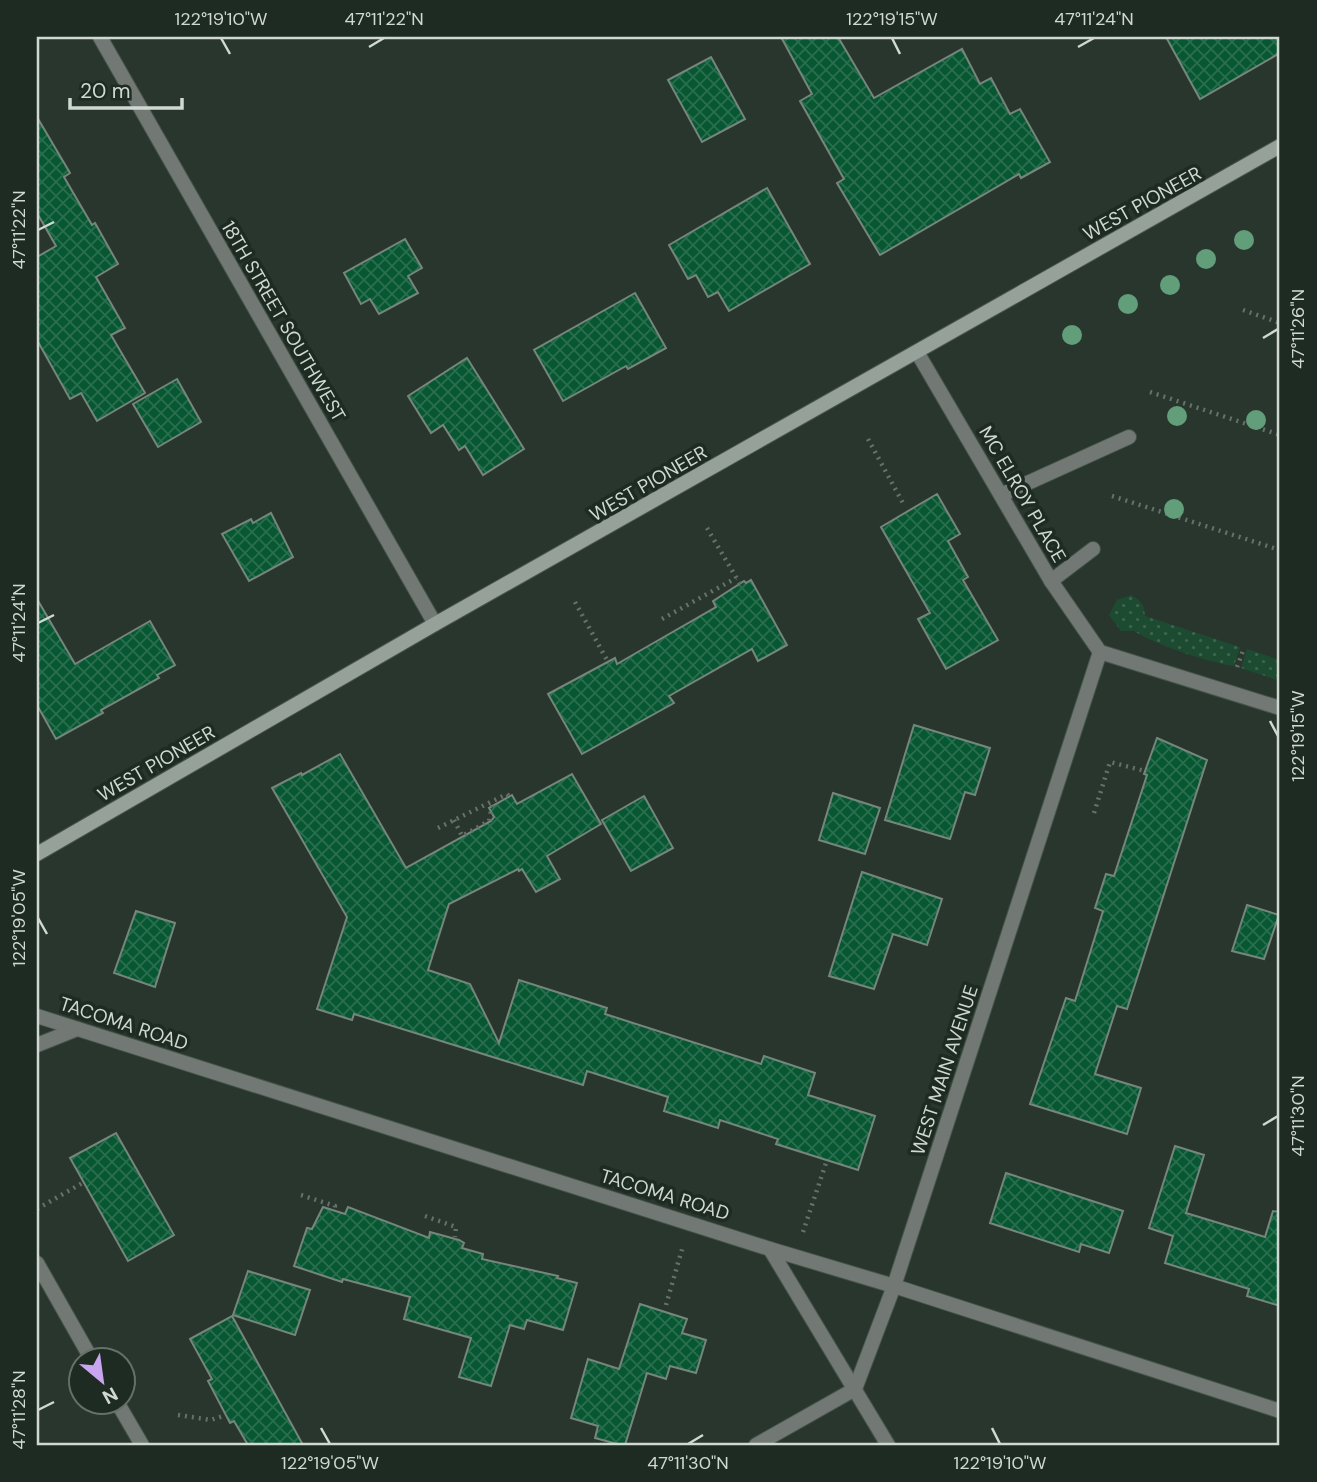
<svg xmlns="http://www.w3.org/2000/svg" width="1317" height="1482" font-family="'DM Sans',sans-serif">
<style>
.grass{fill:url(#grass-dots)}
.building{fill:url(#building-cross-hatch);stroke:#77867c;stroke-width:2}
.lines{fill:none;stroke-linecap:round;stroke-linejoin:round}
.lane-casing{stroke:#46534b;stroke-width:16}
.street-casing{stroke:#46534b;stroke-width:16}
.secondary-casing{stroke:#46534b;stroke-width:16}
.path{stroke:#66716a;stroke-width:4.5;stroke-dasharray:2 5;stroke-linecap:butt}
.lane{stroke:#727974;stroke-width:14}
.street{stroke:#727974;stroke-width:14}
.secondary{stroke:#96a199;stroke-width:14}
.tree{fill:#629e79}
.ticks{fill:none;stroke:#d0d8d2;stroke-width:2.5}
.labels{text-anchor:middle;stroke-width:7;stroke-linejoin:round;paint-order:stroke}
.street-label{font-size:19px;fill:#d0d8d2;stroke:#1e2b23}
.neatline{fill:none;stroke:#d0d8d2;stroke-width:2.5}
.ticks-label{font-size:18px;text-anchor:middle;fill:#d0d8d2}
</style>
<defs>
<pattern id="grass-dots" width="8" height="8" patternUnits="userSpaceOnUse" patternTransform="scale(1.75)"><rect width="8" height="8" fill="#1d4b31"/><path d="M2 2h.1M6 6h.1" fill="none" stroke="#3d644e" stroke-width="1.8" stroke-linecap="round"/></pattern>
<pattern id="building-cross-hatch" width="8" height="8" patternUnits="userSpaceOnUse" patternTransform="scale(1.75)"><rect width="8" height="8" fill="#075732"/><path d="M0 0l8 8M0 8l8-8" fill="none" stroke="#2a6e4f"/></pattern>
</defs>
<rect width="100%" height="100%" fill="#28362d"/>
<g class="grass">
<path d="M1131 595C1142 601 1144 605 1145 616L1240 647 1234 666C1210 663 1154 644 1134 631H1121L1109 615 1117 600Z"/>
<path d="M1247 649 1280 660V681L1241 668Z"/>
</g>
<g class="building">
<path d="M781 37H838L874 98 962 49 980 84 991 78 1010 114 1020 109 1050 162 1021 178 1019 174 880 255 837 183 844 179 800 101 812 94Z"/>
<path d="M1166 37H1280V53L1200 99Z"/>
<path d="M711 57 745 119 702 142 668 80Z"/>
<path d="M37 117 70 173 64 177 92 225 95 223 118 264 96 277 125 328 111 335 145 393 97 421 81 393 70 399 37 340V257L56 246 37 213Z"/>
<path d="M767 188 810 264 729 311 718 292 708 297 696 275 688 279 669 245Z"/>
<path d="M405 239 422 268 408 276 418 293 379 314 370 299 361 304 344 273Z"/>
<path d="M635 293 666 348 628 369 626 366 563 401 534 350Z"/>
<path d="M467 358 524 449 483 475 465 446 459 450 443 425 431 433 408 396Z"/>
<path d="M177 379 201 422 158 447 133 404Z"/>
<path d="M937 494 960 534 948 541 968 577 963 580 998 640 946 669 918 619 930 613 881 527Z"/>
<path d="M271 513 293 557 249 581 222 534 251 519 253 523Z"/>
<path d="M751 580 787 645 758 661 752 649 669 696 674 703 582 754 548 694 615 658 617 664 643 649 716 607 713 601 744 581 746 583Z"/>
<path d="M37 599 75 664 150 621 175 665 157 675 159 678 101 710 103 713 56 739 37 705Z"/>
<path d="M914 725 990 748 975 795 965 792 950 839 885 820Z"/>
<path d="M1157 738 1207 760 1127 1009 1117 1006 1095 1074 1141 1088 1127 1134 1030 1104 1066 998 1075 1001 1103 911 1095 908 1106 874 1114 876 1147 775 1144 774Z"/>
<path d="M340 754 406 868 491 821 494 817 489 808 512 795 517 804 572 774 601 824 547 856 560 879 536 892 522 869 519 871 518 869 449 904 428 970 470 984 499 1043 519 980 607 1008 605 1014 761 1064 764 1056 815 1073 808 1095 875 1116 858 1170 776 1144 778 1139 720 1120 718 1128 664 1111 668 1097 587 1071 583 1085 354 1014 352 1020 317 1009 347 917 272 788 301 773 302 775Z"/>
<path d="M833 793 880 808 865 854 819 840Z"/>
<path d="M644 796 673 848 631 871 602 820Z"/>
<path d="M862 872 942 899 927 945 893 934 874 989 829 976Z"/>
<path d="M1247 905 1279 915 1264 959 1232 951Z"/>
<path d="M136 911 175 923 155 987 114 973Z"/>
<path d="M116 1133 174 1235 128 1261 70 1158Z"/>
<path d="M1175 1146 1204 1155 1186 1213 1265 1237 1273 1211 1280 1212V1306L1247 1296 1249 1289 1165 1263 1173 1236 1149 1228Z"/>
<path d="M1006 1173 1123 1211 1109 1253 1081 1244 1079 1252 990 1223Z"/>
<path d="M323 1207 345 1214 348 1207 429 1238 430 1232 459 1240 464 1243 462 1248 483 1254 482 1259 558 1276 557 1278 577 1283 563 1330 527 1320 524 1329 510 1325 491 1386 459 1377 471 1338 404 1319 410 1297 343 1279 342 1282 294 1266 307 1228 312 1229Z"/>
<path d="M248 1271 310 1290 295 1335 233 1315Z"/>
<path d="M640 1304 687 1319 682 1333 706 1340 696 1373 670 1366 666 1379 647 1373 625 1445H621L595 1438 598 1426 571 1418 588 1359 619 1369Z"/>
<path d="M232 1316 303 1445H248L234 1421 230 1423 208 1381 212 1379 190 1339Z"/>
</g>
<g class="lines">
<g class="lane-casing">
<g id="lane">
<path d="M1001 495 1129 437"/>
<path d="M1051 581 1093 549"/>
</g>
</g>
<g class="street-casing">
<g id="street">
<path d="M100 37 435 624"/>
<path d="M917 352 1051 581 1100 652"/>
<path d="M1100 652 1280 708"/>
<path d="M37 1016 770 1249 894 1286 1280 1411"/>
<path d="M37 1045 77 1029"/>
<path d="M770 1249 888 1445"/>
<path d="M37 1263 92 1360"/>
<path d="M117 1402 142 1445"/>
<path d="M756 1445 855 1389 894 1286 1100 652"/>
</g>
</g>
<g class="secondary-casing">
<path id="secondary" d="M37 854 435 624 1280 146"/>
</g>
<g class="path">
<path d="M1243 310 1280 323"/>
<path d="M1150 392 1280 435"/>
<path d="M868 439 904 505"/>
<path d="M1112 496 1280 550"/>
<path d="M707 528 740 584"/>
<path d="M575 602 608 662"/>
<path d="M662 619 736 578"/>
<path d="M1237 667 1244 648"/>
<path d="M1094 813 1110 762 1145 771"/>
<path d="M454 820 462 836 489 821 493 801"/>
<path d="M438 828 507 794 510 797"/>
<path d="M301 1195 335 1206 334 1210"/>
<path d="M37 1209 84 1182"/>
<path d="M425 1216 456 1227 455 1237"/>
<path d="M803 1232 827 1160"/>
<path d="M666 1305 683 1246"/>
<path d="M178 1415 211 1420 226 1415"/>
</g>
<use href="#lane" class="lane"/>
<use href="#street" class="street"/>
<use href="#secondary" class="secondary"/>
</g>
<g class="tree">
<circle cx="1244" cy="240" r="10"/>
<circle cx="1206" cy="259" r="10"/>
<circle cx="1170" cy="285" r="10"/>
<circle cx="1128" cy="304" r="10"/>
<circle cx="1072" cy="335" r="10"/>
<circle cx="1177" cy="416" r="10"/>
<circle cx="1256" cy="420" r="10"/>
<circle cx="1174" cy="509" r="10"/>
</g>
<path class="ticks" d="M221 38 230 54M892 38 900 54M369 47 384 38M1078 47 1094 38M38 230 54 222M1263 338 1278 329M38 623 54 615M1270 721 1278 736M38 918 47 934M1263 1125 1278 1116M38 1410 54 1402M321 1428 330 1444M992 1428 1000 1444M688 1444 703 1435"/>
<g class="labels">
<g class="street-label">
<text transform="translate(1142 203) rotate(-29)" y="7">WEST PIONEER</text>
<text transform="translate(284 321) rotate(60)" y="7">18TH STREET SOUTHWEST</text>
<text transform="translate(648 483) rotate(-30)" y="7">WEST PIONEER</text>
<text transform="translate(1023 494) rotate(60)" y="7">MC ELROY PLACE</text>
<text transform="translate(156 763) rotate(-30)" y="7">WEST PIONEER</text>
<text transform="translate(124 1023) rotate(18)" y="7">TACOMA ROAD</text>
<text transform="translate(944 1070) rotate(-72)" y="7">WEST MAIN AVENUE</text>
<text transform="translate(665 1194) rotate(17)" y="7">TACOMA ROAD</text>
</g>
</g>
<rect width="1317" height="1482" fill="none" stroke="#1e2b23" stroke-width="77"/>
<g transform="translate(102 1381) rotate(151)"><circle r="33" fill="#1e2b23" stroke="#657069" stroke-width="2"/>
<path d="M0-5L12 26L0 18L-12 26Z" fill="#c8a5ee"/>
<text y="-10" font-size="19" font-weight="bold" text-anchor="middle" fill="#d0d8d2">N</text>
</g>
<path d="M70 98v10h112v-10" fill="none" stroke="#d0d8d2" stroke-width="3.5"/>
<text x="80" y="98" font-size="21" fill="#d0d8d2" stroke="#1e2b23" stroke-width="5" paint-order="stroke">20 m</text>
<rect x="38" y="38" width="1240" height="1406" class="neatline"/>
<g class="ticks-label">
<text x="221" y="25">122°19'10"W</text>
<text x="384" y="25">47°11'22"N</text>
<text x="892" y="25">122°19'15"W</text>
<text x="1094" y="25">47°11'24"N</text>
<text transform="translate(19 230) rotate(-90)" y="6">47°11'22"N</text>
<text transform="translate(1298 329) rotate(-90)" y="6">47°11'26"N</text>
<text transform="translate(19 623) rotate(-90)" y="6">47°11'24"N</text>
<text transform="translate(1298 736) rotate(-90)" y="6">122°19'15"W</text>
<text transform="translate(19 918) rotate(-90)" y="6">122°19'05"W</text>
<text transform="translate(1298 1116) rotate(-90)" y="6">47°11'30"N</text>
<text transform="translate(19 1410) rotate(-90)" y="6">47°11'28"N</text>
<text x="330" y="1469">122°19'05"W</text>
<text x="688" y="1469">47°11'30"N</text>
<text x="1000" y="1469">122°19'10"W</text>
</g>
</svg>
